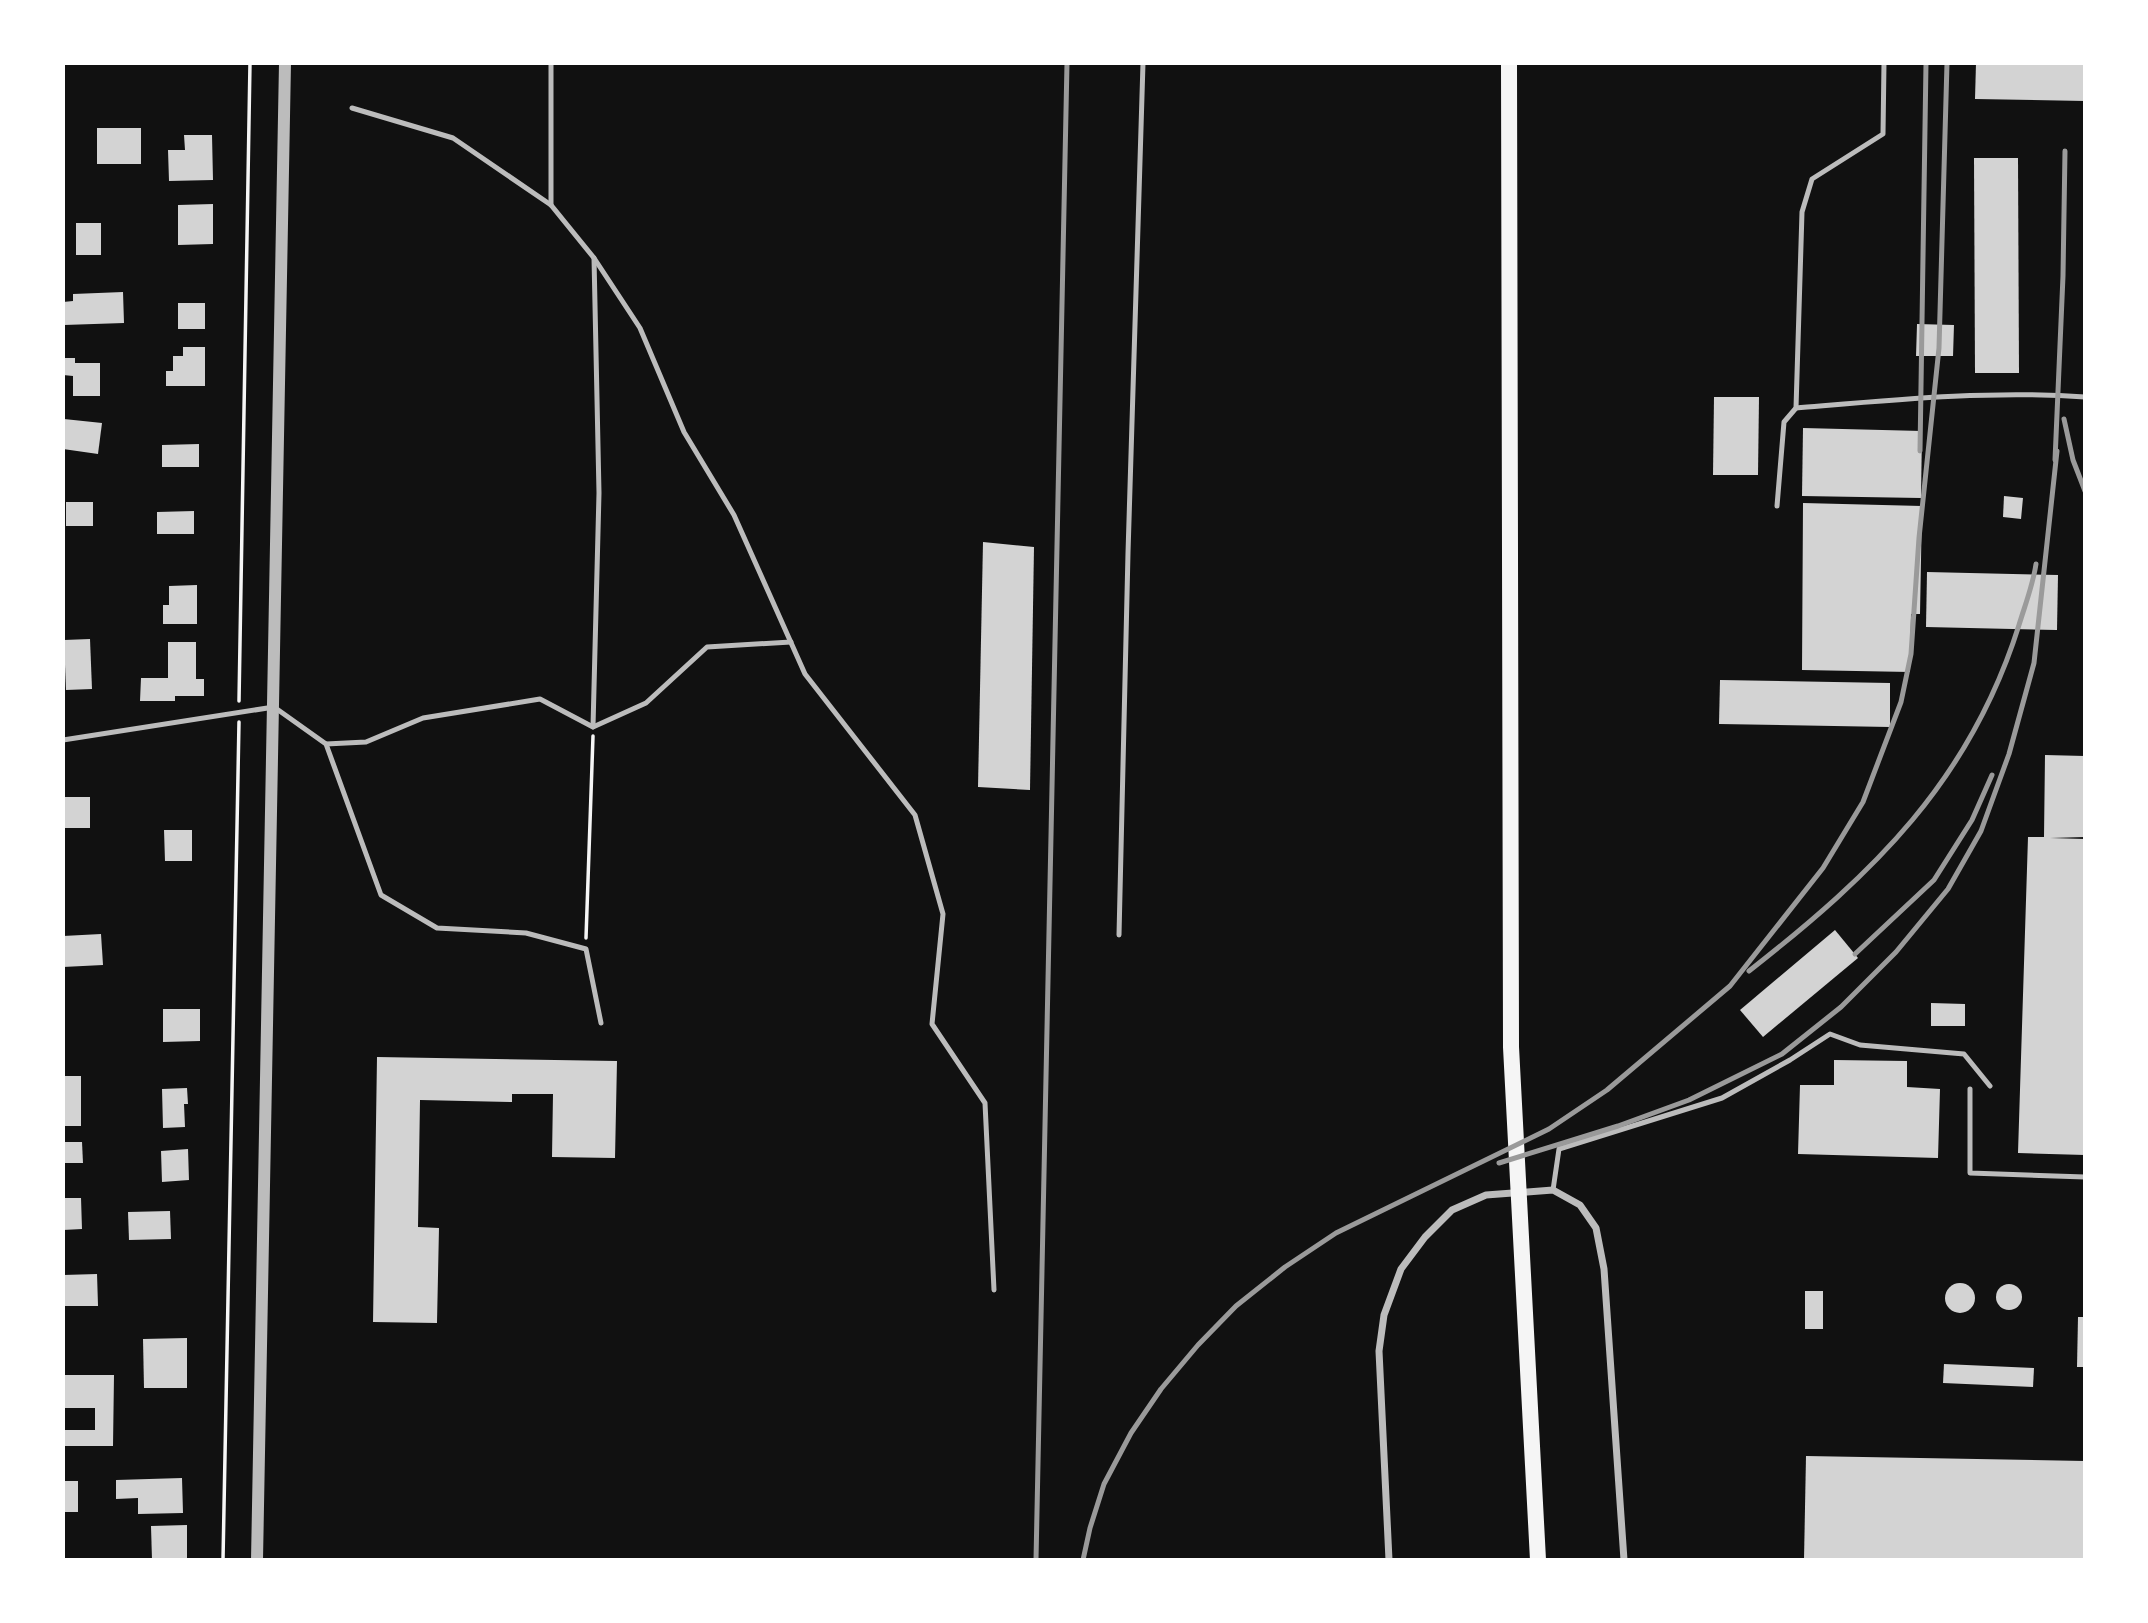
<svg xmlns="http://www.w3.org/2000/svg" width="2148" height="1623" font-family="Ubuntu,sans-serif">
<style>
.building{fill:#d3d3d3}
.lines{fill:none;stroke-linecap:round;stroke-linejoin:round}
.path{stroke:#f5f5f5;stroke-width:3.5}
.service{stroke:#bcbcbc;stroke-width:5}
.minor{stroke:#bcbcbc;stroke-width:7}
.tertiary{stroke:#bcbcbc;stroke-width:12}
.primary{stroke:#f5f5f5;stroke-width:16}
.rail{stroke:#9a9a9a;stroke-width:5}
</style>
<rect width="100%" height="100%" fill="#111"/>
<g class="building">
<path d="M1976 63H2085V101L1975 99Z"/>
<rect x="97" y="128" width="44" height="36"/>
<path d="M184 135H212L213 180 169 181 168 150H185Z"/>
<path d="M1974 158H2018L2019 373H1975Z"/>
<path d="M213 204V244L178 245V205Z"/>
<rect x="76" y="223" width="25" height="32"/>
<path d="M123 292 124 323 64 325 63 302 73 301V294Z"/>
<rect x="178" y="303" width="27" height="26"/>
<path d="M1917 324 1954 325 1953 356H1916Z"/>
<path d="M183 347H205V386H166V371H173V356H183Z"/>
<path d="M63 358H75V363H100V396H73V376L63 375Z"/>
<path d="M1714 397H1759L1758 475H1713Z"/>
<path d="M64 419 102 423 98 454 63 449Z"/>
<path d="M1803 428 1922 431 1921 498 1802 496Z"/>
<path d="M199 444V467H162V445Z"/>
<path d="M2004 496 2023 498 2021 519 2003 517Z"/>
<rect x="66" y="502" width="27" height="24"/>
<path d="M1803 503 1922 506 1920 614H1911L1910 672 1802 670Z"/>
<path d="M194 511V534H157V512Z"/>
<path d="M983 542 1034 547 1030 790 978 787Z"/>
<path d="M1927 572 2058 575 2057 630 1926 627Z"/>
<path d="M197 585V624H163V605H169V586Z"/>
<path d="M90 639 92 689 66 690 64 640Z"/>
<path d="M168 642H196V679H204V696H175V701H140L141 678H168Z"/>
<path d="M1720 680 1890 683V727L1719 724Z"/>
<path d="M2045 755 2085 756V837L2050 838 2085 839V1155L2018 1153 2028 837H2044Z"/>
<rect x="63" y="797" width="27" height="31"/>
<path d="M164 830H192V861H165Z"/>
<path d="M1835 930 1858 958 1763 1037 1740 1010Z"/>
<path d="M101 934 103 965 63 967V936Z"/>
<path d="M1931 1003 1965 1004V1026H1931Z"/>
<path d="M163 1009H200V1041L163 1042Z"/>
<path d="M377 1057 617 1061 615 1158 552 1157 553 1094H512V1102L420 1100 418 1227 439 1228 437 1323 373 1322Z"/>
<path d="M1834 1060 1907 1061V1087L1940 1089 1938 1158 1798 1154 1800 1085H1834Z"/>
<rect x="63" y="1076" width="18" height="50"/>
<path d="M187 1088 188 1104H184L185 1127 163 1128 162 1089Z"/>
<path d="M63 1142H82L83 1163H63Z"/>
<path d="M188 1149 189 1180 162 1182 161 1151Z"/>
<path d="M63 1198H81L82 1229 63 1230Z"/>
<path d="M170 1211 171 1239 129 1240 128 1212Z"/>
<path d="M97 1274 98 1306H63V1275Z"/>
<circle cx="1960" cy="1298" r="15"/>
<circle cx="2009" cy="1297" r="13"/>
<rect x="1805" y="1291" width="18" height="38"/>
<path d="M2078 1317H2085V1367H2077Z"/>
<path d="M187 1338V1388H144L143 1339Z"/>
<path d="M1944 1364 2034 1368 2033 1387 1943 1383Z"/>
<path d="M63 1375H114L113 1446H63V1430H95V1408H63Z"/>
<path d="M1806 1456 2085 1461V1560H1804Z"/>
<path d="M182 1478 183 1513 138 1514V1498L116 1499V1480Z"/>
<rect x="63" y="1481" width="15" height="31"/>
<path d="M187 1525V1560H152L151 1526Z"/>
</g>
<g class="lines">
<g class="path">
<path d="M239 701 250 63"/>
<path d="M586 938 593 736"/>
<path d="M223 1560 239 722"/>
</g>
<g class="service">
<path d="M352 108 453 138 551 205 594 258 640 328 684 432 734 515 805 674 915 815 943 914 932 1024 985 1103 994 1290"/>
<path d="M551 205V63"/>
<path d="M1796 408C1891 400 1989 390 2085 397"/>
<path d="M1777 506 1784 422 1796 408 1802 212 1812 179 1883 134 1884 63"/>
<path d="M593 727 599 493 594 258"/>
<path d="M63 740 274 707 326 744 381 895 437 928 526 933 586 949 601 1023"/>
<path d="M326 744 366 742 423 718 540 699 593 727 646 703 707 647 791 642"/>
<path d="M1119 935 1128 553 1143 63"/>
<path d="M1970 1089V1173L2085 1177"/>
<path d="M1553 1190 1559 1149 1722 1098 1790 1060 1830 1034 1860 1045 1964 1054 1990 1086"/>
</g>
<path class="minor" d="M1389 1560 1379 1351 1384 1315 1401 1269 1425 1237 1452 1210 1486 1195 1553 1190 1580 1205 1596 1228 1604 1269 1624 1560"/>
<path class="tertiary" d="M257 1560 285 63"/>
<path class="primary" d="M1509 63 1511 1047 1538 1560"/>
<g class="rail">
<path d="M2064 419 2073 460 2085 491"/>
<path d="M1920 451 1926 63"/>
<path d="M2055 460 2063 276 2065 151"/>
<path d="M1855 954 1934 880 1972 820 1992 775"/>
<path d="M1749 971C1874 873 1970 781 2019 625 2025 605 2033 585 2036 564"/>
<path d="M1499 1163 1618 1126 1689 1100 1782 1054 1841 1007 1896 952 1948 889 1981 831 2009 754 2034 663 2057 451"/>
<path d="M1036 1560 1067 63"/>
<path d="M1083 1560 1090 1528 1104 1484 1131 1433 1161 1389 1198 1345 1236 1306 1285 1267 1336 1233 1549 1129 1607 1090 1730 986 1823 868 1863 802 1901 702 1911 654 1919 538 1939 348 1947 63"/>
</g>
</g>
<rect width="2148" height="1623" fill="none" stroke="#ffffff" stroke-width="130"/>
</svg>
